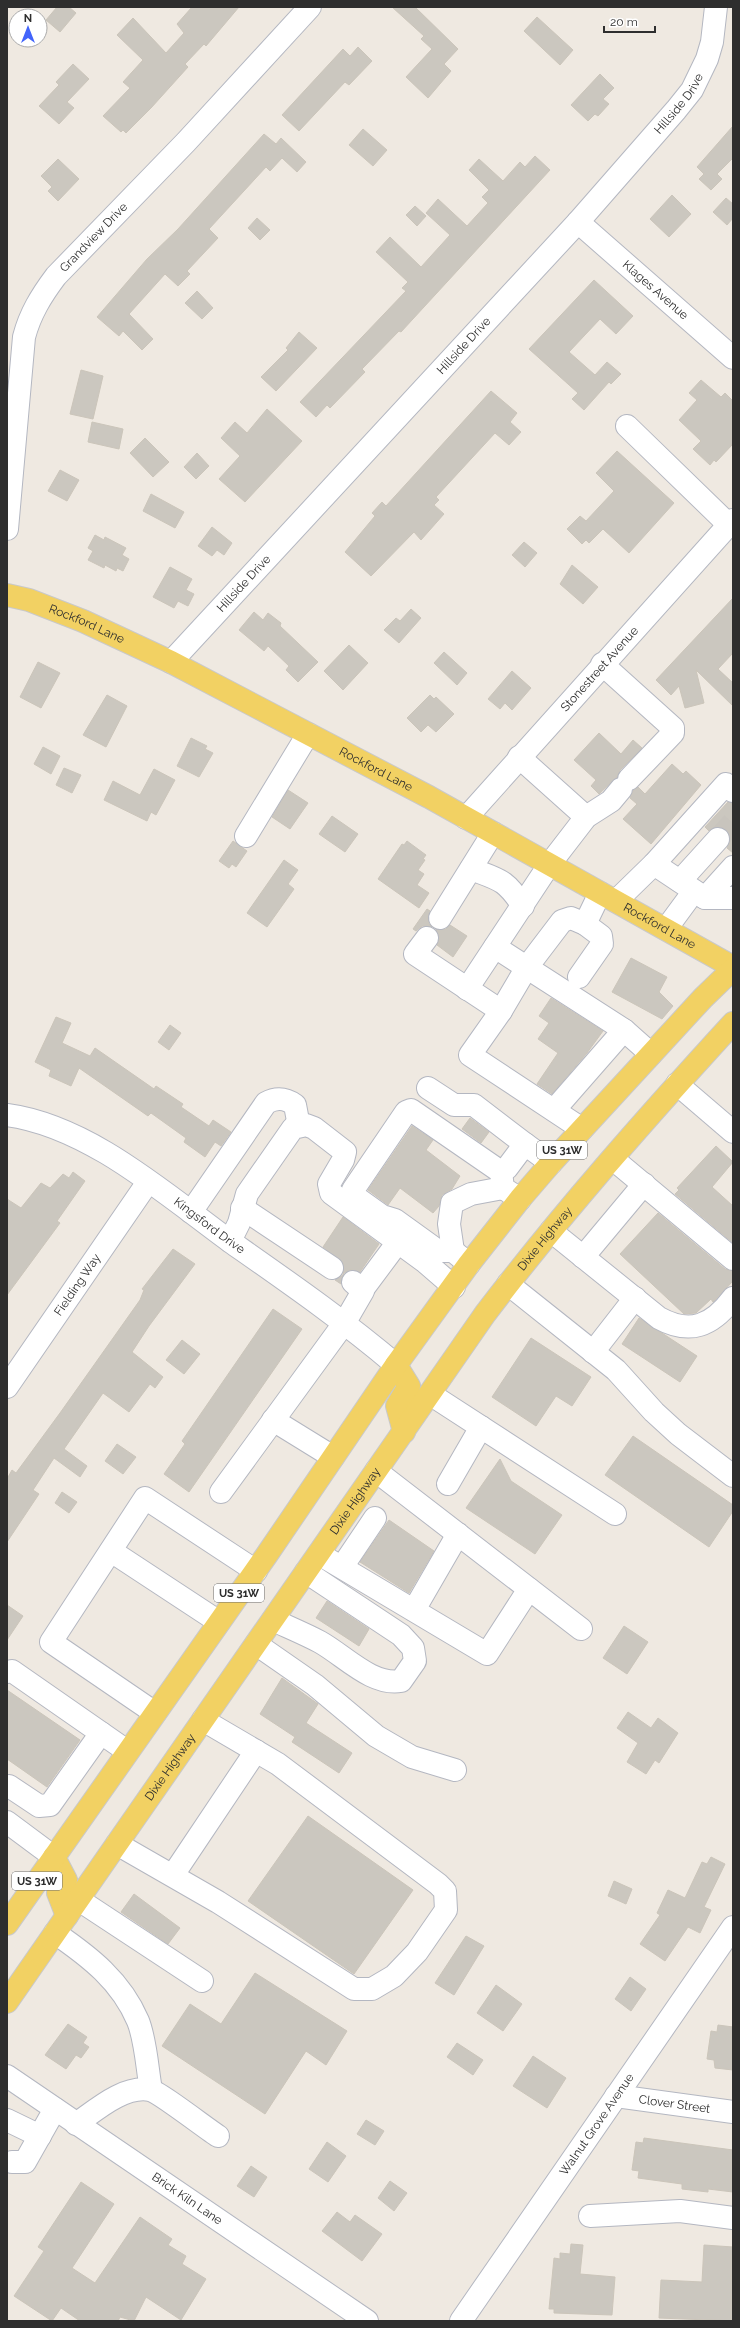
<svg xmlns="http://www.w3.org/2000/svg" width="740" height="2328" font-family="Raleway,sans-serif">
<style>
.building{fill:#cbc7bf;stroke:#cbc5ba}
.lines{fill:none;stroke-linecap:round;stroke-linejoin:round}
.minor-tunnel{stroke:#c8c4bd;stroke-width:22;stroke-dasharray:22 11;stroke-linecap:butt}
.minor-casing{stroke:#b4b7c1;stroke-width:24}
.major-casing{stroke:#c9c9c9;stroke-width:24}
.minor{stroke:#fff;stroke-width:22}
.major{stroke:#f2d163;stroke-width:22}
.labels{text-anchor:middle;stroke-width:3.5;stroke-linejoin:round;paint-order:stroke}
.shield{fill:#fff;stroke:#6d6d6d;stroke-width:1}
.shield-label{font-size:11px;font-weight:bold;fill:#2e2e2e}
.street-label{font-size:12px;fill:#2e2e2e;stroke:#fff}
</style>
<rect width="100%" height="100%" fill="#efe9e1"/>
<g class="building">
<path d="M57 7H69L76 13 60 32 46 20Z"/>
<path d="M192 7H239L206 46 204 44 185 64 188 67 151 108 126 133 123 130 121 132 103 116 130 88 123 82 143 60 117 35 133 18 166 53 184 33 177 24Z"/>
<path d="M392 7H415L458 49 444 64 451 71 428 98 406 77 432 49 421 39 424 36Z"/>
<path d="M537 17 573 50 560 65 524 31Z"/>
<path d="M358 47 372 61 349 85 345 82 299 131 282 115 343 49 350 56Z"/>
<path d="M73 64 89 79 67 102 74 108 59 124 39 106 59 85 56 82Z"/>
<path d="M600 74 614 88 603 99 609 104 598 116 595 114 588 121 571 105Z"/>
<path d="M733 126V158L717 174 722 179 711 190 699 179 704 174 697 167Z"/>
<path d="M363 129 387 150 373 166 349 145Z"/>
<path d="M264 134 276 144 281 138 306 162 297 172 282 158 270 171 266 167 209 229 218 238 187 271 190 274 178 286 165 274 129 314 153 339 142 350 123 331 119 336 97 317 147 259 178 229Z"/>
<path d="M535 156 550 170 401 332 399 331 362 369 365 372 330 408 327 405 316 417 300 402 406 291 402 288 408 282 376 252 390 237 421 267 450 235 426 213 438 199 467 226 488 203 482 197 489 190 469 170 479 159 503 181 520 162 525 167Z"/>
<path d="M58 159 79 179 58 201 48 191 52 187 41 176Z"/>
<path d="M672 195 691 214 669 237 650 219Z"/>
<path d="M726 198 733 204V218L727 225 713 212Z"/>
<path d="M415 206 426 216 417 226 406 215Z"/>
<path d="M257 218 270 230 260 240 248 228Z"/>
<path d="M594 280 633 316 616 334 600 319 569 352 595 375 607 362 621 374 611 384 609 382 584 410 572 399 578 393 529 349Z"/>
<path d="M197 291 213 308 202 319 185 303Z"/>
<path d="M299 332 317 348 276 391 261 377 288 350 286 348Z"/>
<path d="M81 370 103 376 93 419 70 414Z"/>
<path d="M701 380 721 397 725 393 733 401V444L716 462 714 460 710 465 693 449 701 441 679 420 697 400 689 393Z"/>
<path d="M491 391 517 413 510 422 521 432 509 445 495 433 436 497 439 500 434 505 444 514 421 540 414 532 371 576 345 552 375 516 372 513 382 502 386 506Z"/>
<path d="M267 409 302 441 245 502 219 479 240 456 221 438 235 422 247 433Z"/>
<path d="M92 422 123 429 119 449 88 442Z"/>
<path d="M145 438 169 462 153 477 130 453Z"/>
<path d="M617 451 674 503 629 553 603 529 589 543 586 540 582 544 567 529 580 516 586 521 614 491 596 473Z"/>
<path d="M197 453 209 466 196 479 184 467Z"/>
<path d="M60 470 79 480 67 501 48 491Z"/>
<path d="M151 494 184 512 175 528 143 511Z"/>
<path d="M212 527 232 543 224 555 217 550 212 556 198 546Z"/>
<path d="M95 535 104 540 105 537 126 548 122 555 129 559 123 571 117 568 116 571 105 565 104 568 88 560 93 551 88 548Z"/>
<path d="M524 542 537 553 525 567 512 555Z"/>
<path d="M572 565 598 587 583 604 560 584Z"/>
<path d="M170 567 192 579 186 590 194 594 188 606 178 601 174 608 153 597Z"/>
<path d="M733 598V653L718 669 733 683V706L696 670 704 703 685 708 679 686 671 695 656 680Z"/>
<path d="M411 609 421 618 399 643 384 630 396 618 400 621Z"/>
<path d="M254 612 263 620 268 613 281 623 280 626 318 662 298 682 286 670 289 666 268 646 264 651 239 630Z"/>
<path d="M349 645 368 663 343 690 324 671Z"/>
<path d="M444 652 467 673 457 685 434 663Z"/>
<path d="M38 662 60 673 41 708 20 697Z"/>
<path d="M512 671 531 688 512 710 505 703 500 709 488 699Z"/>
<path d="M107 695 127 706 106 747 83 735Z"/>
<path d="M430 695 434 699 436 697 454 714 436 732 428 725 421 732 407 718Z"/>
<path d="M599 733 621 754 633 740 642 748 620 770 617 777 599 794 591 786 596 780 574 760Z"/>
<path d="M191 738 207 746 205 749 213 753 199 777 177 766Z"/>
<path d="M43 747 60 756 51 774 34 764Z"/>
<path d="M672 764 683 774 686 771 701 785 651 844 623 819 637 804 630 798 633 791 638 787 645 794Z"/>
<path d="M64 768 81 775 72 793 56 785Z"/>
<path d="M154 769 175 780 156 815 151 812 147 821 104 800 113 781 140 795Z"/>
<path d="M288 790 308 803 290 829 272 817Z"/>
<path d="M728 802 733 803V853L727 848 730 841 727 830 720 827 709 831 705 827Z"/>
<path d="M332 816 358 834 345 852 319 834Z"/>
<path d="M233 841 247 851 236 867 232 864 229 868 219 861Z"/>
<path d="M407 841 426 855 423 859 425 860 418 870 424 874 417 885 429 893 419 908 378 879 402 844 404 845Z"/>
<path d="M284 860 298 870 288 884 294 889 267 927 247 913Z"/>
<path d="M427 909 430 911 428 917 429 924 432 927 422 926 416 931 413 929Z"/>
<path d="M450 925 467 936 453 957 437 945 439 939 436 929H446Z"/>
<path d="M631 958 667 977 659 992 673 1006 662 1019 612 992Z"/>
<path d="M551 998 603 1031 587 1053 552 1094 537 1084 558 1053 538 1039 549 1023 539 1016Z"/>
<path d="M56 1017 71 1023 62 1043 90 1056 95 1048 154 1089 156 1086 183 1104 181 1107 209 1126 213 1120 231 1132 221 1146 215 1142 205 1157 184 1142 186 1138 151 1113 148 1116 79 1068 71 1086 49 1076 51 1070 35 1062Z"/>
<path d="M170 1025 181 1033 169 1050 158 1042Z"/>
<path d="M470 1118 489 1132 481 1143 462 1129Z"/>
<path d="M412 1126 433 1140 426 1150 460 1176 452 1189 442 1195 439 1206 433 1213 400 1188 388 1205 368 1190Z"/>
<path d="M716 1146 733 1162 712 1187 733 1206V1243L675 1194 679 1190 677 1188Z"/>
<path d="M73 1172 85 1181 57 1221 60 1223 7 1295V1199L21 1208 41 1183 50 1188 63 1174 69 1178Z"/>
<path d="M658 1213 725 1269 733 1271V1281L713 1302 711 1299 696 1313 684 1314 620 1254Z"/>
<path d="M343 1217 379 1244 360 1272 350 1270 344 1273 341 1284 335 1280 343 1275V1263L323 1247Z"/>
<path d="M173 1249 195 1264 149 1326 132 1352 163 1377 155 1388 150 1384 129 1412 103 1393 64 1449 87 1466 80 1477 54 1458 33 1490 39 1494 7 1542V1479L12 1470 16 1473 60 1413 140 1300 144 1290 142 1289Z"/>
<path d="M273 1309 302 1329 189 1492 164 1474 185 1444 182 1441Z"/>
<path d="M639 1318 697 1356 680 1382 622 1344Z"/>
<path d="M531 1338 591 1377 572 1406 556 1396 536 1426 492 1397Z"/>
<path d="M182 1340 200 1354 184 1374 166 1360Z"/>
<path d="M633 1436 733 1505V1511L709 1547 605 1475Z"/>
<path d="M117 1444 136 1457 123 1474 105 1461Z"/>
<path d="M500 1459 511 1481 562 1515 535 1554 466 1508Z"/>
<path d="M62 1492 77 1502 69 1513 55 1503Z"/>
<path d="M389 1520 434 1551 409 1593 360 1562Z"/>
<path d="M327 1601 369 1629 359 1646 316 1618Z"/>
<path d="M7 1605 23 1616 7 1640Z"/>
<path d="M624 1626 648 1642 627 1674 603 1658Z"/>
<path d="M282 1678 318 1704 306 1723 352 1753 339 1773 292 1742 295 1737 260 1714Z"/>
<path d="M7 1690 80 1740 47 1787 7 1759Z"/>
<path d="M628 1712 651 1728 658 1718 678 1733 659 1763 655 1760 646 1774 627 1762 638 1743 617 1728Z"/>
<path d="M308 1816 413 1890 354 1974 248 1901Z"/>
<path d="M711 1857 725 1864 704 1907 711 1910 700 1933 688 1927 665 1961 640 1944 660 1915 657 1913 668 1890 685 1898 702 1862 707 1864Z"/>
<path d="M614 1881 632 1889 626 1904 608 1896Z"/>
<path d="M134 1894 180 1928 168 1944 121 1912Z"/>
<path d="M466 1936 484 1946 454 1995 435 1983Z"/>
<path d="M255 1973 347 2031 326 2065 306 2051 265 2114 162 2046 190 2004 221 2024Z"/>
<path d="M630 1977 646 1989 631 2011 615 1999Z"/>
<path d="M496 1985 522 2004 503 2031 477 2013Z"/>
<path d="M68 2024 87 2037 83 2043 89 2047 81 2058 76 2055 66 2069 45 2055Z"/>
<path d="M718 2025 733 2027V2070L715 2068 714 2060 707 2059 711 2031 717 2032Z"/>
<path d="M457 2043 483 2060 473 2075 447 2057Z"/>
<path d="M533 2056 566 2078 547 2108 513 2086Z"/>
<path d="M366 2120 384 2131 375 2145 357 2134Z"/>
<path d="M644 2138 733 2150V2192L708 2189V2192L682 2189V2184L638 2178 639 2171 632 2170 636 2142 643 2143Z"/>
<path d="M327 2142 346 2156 328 2182 309 2169Z"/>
<path d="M251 2166 267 2177 254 2197 237 2186Z"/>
<path d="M390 2181 407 2193 394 2211 378 2198Z"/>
<path d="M81 2182 114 2204 72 2268 95 2283 140 2217 172 2239 168 2245 186 2256 182 2264 206 2279 181 2320 146 2297 134 2321 120 2317 118 2321H80L61 2308 52 2321 14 2296 44 2251 38 2247Z"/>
<path d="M337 2212 350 2222 355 2215 382 2234 362 2261 322 2231Z"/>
<path d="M571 2244 583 2245 580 2274 615 2277 612 2315 554 2313V2309H549L554 2258 560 2259V2253L570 2254Z"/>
<path d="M704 2245 733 2247V2321L659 2318 661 2280 702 2282Z"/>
</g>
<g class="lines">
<path class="minor-tunnel" d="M718 839 733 822"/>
<g class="minor-casing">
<g id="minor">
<path id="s1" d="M578 222 733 358"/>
<path d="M627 426 729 525"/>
<path id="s2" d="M7 529 24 337C30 314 41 296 56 276L186 142 310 7"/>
<path id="s3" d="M171 662 578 222 676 110 692 90 707 59 712 42 716 7"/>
<path d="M602 664 673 728V733L629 779"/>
<path d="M519 757 586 817"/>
<path id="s4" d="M466 818 733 520"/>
<path d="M246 836 308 734"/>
<path d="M654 864 726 784 733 791"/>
<path d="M471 869C500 880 505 879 523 906"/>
<path d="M680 881 718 839"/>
<path d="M705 898 733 867"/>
<path d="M616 901 654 864 705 898H733"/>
<path d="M440 918 493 833"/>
<path d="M666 929 694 891"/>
<path d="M427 938 415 954 501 1011 470 1055 582 1129"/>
<path d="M495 947 624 1030 651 1054"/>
<path d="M579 977 602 944 601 936 585 924"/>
<path d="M467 989 549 865 586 817 611 801 621 789"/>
<path d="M501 1011 527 967 562 921 571 918 585 924 600 893"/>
<path d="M677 1084 733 1132"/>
<path d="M428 1088 454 1105H474L525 1144"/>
<path d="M554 1110 624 1030"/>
<path id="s5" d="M7 1115C89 1126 165 1194 231 1242 288 1282 343 1320 396 1365"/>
<path d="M613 1159 733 1259"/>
<path d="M501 1172 507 1168 525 1144 551 1163"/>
<path d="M242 1208 332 1268"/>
<path d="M191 1212 266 1103C277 1097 285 1098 295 1105L299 1126"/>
<path d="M551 1231 659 1318C690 1335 712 1326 733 1298"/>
<path d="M230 1241 239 1223 247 1194 293 1128 306 1125 314 1128 345 1152 343 1160 329 1184 331 1193 424 1261 454 1287"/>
<path d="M453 1251 449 1224 452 1203 471 1194 503 1188"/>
<path d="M583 1257 644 1184"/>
<path d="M469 1264 453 1251H438L395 1220 382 1216 354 1196 353 1190 406 1112 411 1110 501 1172 503 1188 520 1199"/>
<path d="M508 1284 616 1370 654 1412 678 1434 733 1476"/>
<path d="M363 1289 398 1242"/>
<path d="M593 1352 635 1298"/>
<path id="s6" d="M7 1387 148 1182"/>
<path d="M430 1394 615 1514"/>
<path d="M273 1420 333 1457"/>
<path d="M376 1471 581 1629"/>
<path d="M448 1484 481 1427"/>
<path d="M221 1492 345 1322 363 1291 353 1282"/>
<path d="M111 1551 219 1622"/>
<path d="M319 1554 487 1654 529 1589"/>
<path d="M342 1567 375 1518"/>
<path d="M414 1610 458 1534"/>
<path d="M273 1620C288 1627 305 1634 320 1642 345 1656 372 1686 401 1681L415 1661 413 1648 401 1635 306 1572"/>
<path d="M256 1644 315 1685 376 1736 412 1757 455 1770"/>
<path d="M7 1672 12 1671 127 1751"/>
<path d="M155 1713 51 1642 145 1498 256 1571"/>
<path d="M7 1787 9 1786 39 1806 50 1805 101 1733"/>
<path d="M7 1822 54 1857"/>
<path d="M117 1844 218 1902 354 1989H372L394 1976 417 1952 446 1910 445 1891 438 1884 278 1764 203 1720"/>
<path d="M173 1875 256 1751"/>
<path d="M79 1900 202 1981"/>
<path d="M55 1933C90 1957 121 1981 138 2021 146 2041 147 2068 151 2090"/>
<path id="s7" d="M7 2076 367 2321"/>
<path id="s8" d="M616 2096 733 2112"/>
<path d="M7 2120 40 2136"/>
<path d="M76 2124C96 2110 124 2085 150 2090 159 2092 207 2129 218 2136"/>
<path d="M12 2162H25L55 2109"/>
<path d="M590 2216 680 2211 733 2218"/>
<path id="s9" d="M461 2321 733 1927"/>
</g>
</g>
<g class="major-casing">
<g id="major">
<path id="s10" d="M7 595 29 600 83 621 171 662 429 797 733 967"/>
<path d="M396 1365 409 1386 397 1406 404 1432"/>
<path d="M54 1857 66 1880 58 1893 67 1916"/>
<path d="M7 1924 266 1556 396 1365 469 1264 520 1199 551 1163 703 998 733 969"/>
<path id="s11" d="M7 2002 485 1314C562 1213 647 1117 733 1023"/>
</g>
</g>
<use href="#minor" class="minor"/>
<use href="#major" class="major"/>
</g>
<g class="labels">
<g class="shield">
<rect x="537" y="1141" width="50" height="18" rx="3"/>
<rect x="214" y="1584" width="50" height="18" rx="3"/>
<rect x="12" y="1872" width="50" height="18" rx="3"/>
</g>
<g class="shield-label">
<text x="562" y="1154">US 31W</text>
<text x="239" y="1597">US 31W</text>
<text x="37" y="1885">US 31W</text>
</g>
<g class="street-label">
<text dy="4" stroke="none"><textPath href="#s3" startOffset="755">Hillside Drive</textPath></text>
<text dy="4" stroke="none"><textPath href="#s2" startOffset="316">Grandview Drive</textPath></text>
<text dy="4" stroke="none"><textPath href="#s1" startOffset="103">Klages Avenue</textPath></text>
<text dy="4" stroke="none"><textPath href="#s3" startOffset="431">Hillside Drive</textPath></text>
<text dy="4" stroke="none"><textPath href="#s3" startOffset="107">Hillside Drive</textPath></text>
<text dy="4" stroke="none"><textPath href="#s10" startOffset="85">Rockford Lane</textPath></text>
<text dy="4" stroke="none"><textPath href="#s4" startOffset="200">Stonestreet Avenue</textPath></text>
<text dy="4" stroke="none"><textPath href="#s10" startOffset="409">Rockford Lane</textPath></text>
<text dy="4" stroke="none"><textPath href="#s10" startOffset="733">Rockford Lane</textPath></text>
<text dy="4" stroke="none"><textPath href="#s5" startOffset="233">Kingsford Drive</textPath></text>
<text dy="4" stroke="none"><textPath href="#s11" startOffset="934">Dixie Highway</textPath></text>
<text dy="4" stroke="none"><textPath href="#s6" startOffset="124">Fielding Way</textPath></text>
<text dy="4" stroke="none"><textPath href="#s11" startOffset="610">Dixie Highway</textPath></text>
<text dy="4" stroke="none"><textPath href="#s11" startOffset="286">Dixie Highway</textPath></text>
<text dy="4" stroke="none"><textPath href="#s8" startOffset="59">Clover Street</textPath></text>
<text dy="4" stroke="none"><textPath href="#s9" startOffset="239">Walnut Grove Avenue</textPath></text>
<text dy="4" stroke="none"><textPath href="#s7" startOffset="218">Brick Kiln Lane</textPath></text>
</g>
</g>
<rect width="740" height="2328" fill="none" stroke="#2e2e2e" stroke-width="16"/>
<g transform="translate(28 28)"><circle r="19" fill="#ffffff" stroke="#ababab"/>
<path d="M0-3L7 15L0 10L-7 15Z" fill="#4264fb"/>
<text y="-6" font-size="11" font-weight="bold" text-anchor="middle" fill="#2e2e2e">N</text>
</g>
<path d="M604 26v6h51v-6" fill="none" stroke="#2e2e2e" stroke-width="2"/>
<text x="610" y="26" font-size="12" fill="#2e2e2e" stroke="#ffffff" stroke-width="3" paint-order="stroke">20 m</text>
</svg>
